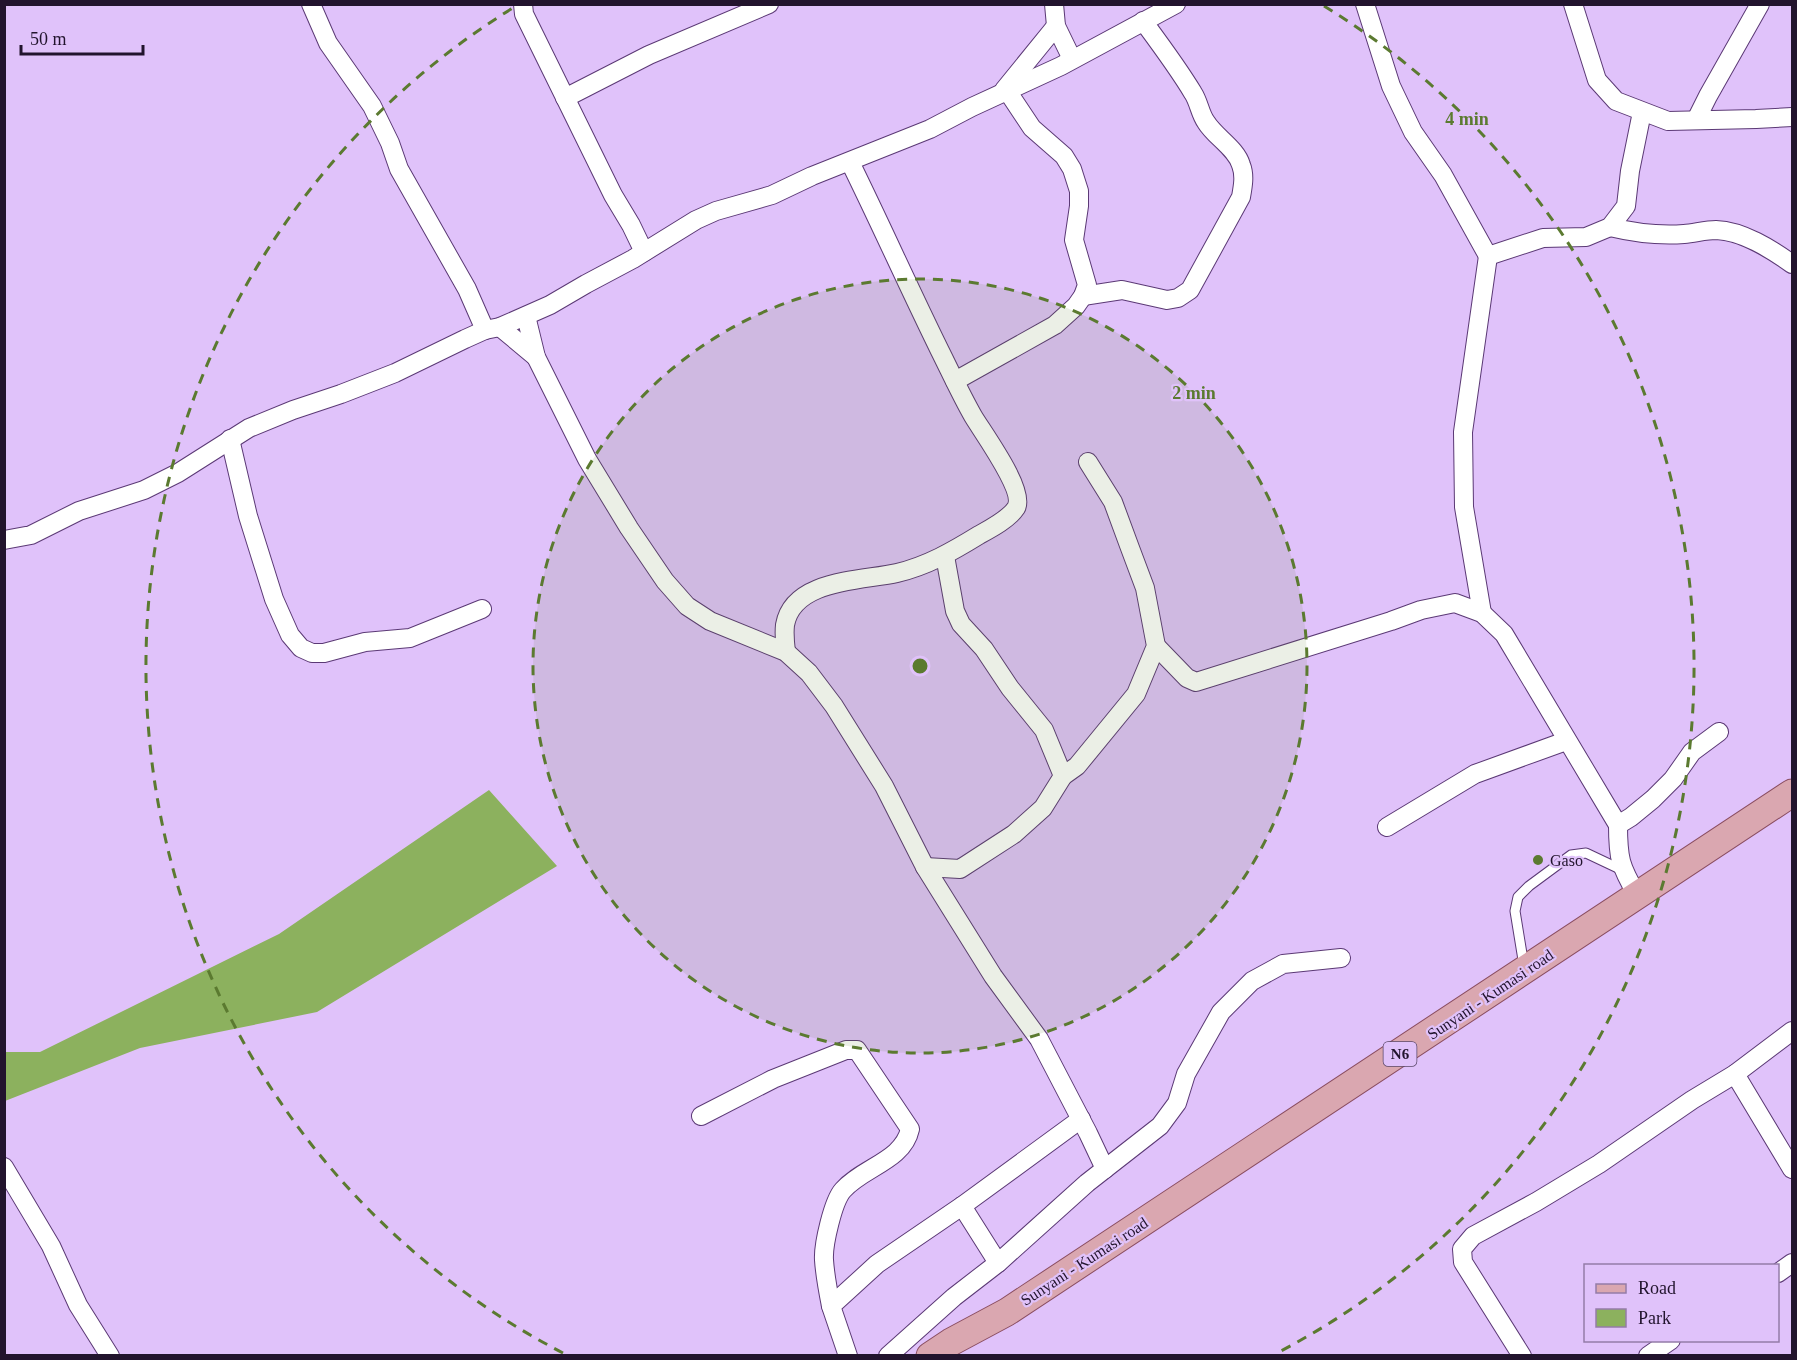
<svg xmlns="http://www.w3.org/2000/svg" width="1797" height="1360" font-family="Georgia,serif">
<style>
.green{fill:#8cb15e}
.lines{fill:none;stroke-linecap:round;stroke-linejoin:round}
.service-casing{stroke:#5b3975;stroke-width:11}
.minor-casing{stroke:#5b3975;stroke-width:20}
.primary-casing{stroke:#8a4d60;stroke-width:29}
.service{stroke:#fff;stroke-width:9}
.minor{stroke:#fff;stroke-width:18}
.primary{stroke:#daa7b0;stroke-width:27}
.ring{fill:none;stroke:#5b7a30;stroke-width:3;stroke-dasharray:10 8}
.poi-dot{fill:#5b7a30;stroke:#e0c2fa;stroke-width:2}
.labels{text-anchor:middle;stroke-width:4.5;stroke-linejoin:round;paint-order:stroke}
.shield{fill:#e0c2fa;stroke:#5b486a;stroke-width:1.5}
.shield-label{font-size:15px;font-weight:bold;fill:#22142d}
.poi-label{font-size:16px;fill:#22142d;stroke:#e0c2fa;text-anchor:start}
.street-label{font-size:16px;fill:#22142d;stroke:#e0c2fa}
.centre{fill:#5b7a30;stroke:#e0c2fa;stroke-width:3}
.ring-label{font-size:18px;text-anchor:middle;font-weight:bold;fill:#5b7a30;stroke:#e0c2fa;stroke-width:4.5;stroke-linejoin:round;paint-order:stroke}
</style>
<rect width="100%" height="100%" fill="#e0c2fa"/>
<path class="green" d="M489 790 557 866 317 1012 140 1048 5 1101V1052H40L279 934Z"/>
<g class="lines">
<g class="service-casing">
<path id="service" d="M1524 966 1515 911 1518 897 1529 886 1571 855 1586 853 1622 870"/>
</g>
<g class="minor-casing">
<g id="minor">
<path d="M311 4 328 43 372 106 390 143 399 169 467 289 485 330"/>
<path d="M523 4 524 14 613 195 631 225 644 252"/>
<path d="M1054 4 1056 26 1072 59"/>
<path d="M1365 4 1391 86 1413 132 1443 175 1488 256 1543 238 1586 237 1610 227 1626 206 1630 171 1642 112"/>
<path d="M1573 4 1597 80 1616 101 1668 121 1756 119 1792 117"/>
<path d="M1004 90 1056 26"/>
<path d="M565 98 649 55 769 4"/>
<path d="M1696 120 1708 96 1760 4"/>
<path d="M1610 227C1635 233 1658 236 1684 234 1695 233 1706 230 1716 230 1743 231 1771 249 1792 264"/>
<path d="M1083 296 1122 290 1167 300 1178 298 1190 290 1241 197C1243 186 1245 175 1241 165 1236 148 1215 137 1206 122 1200 114 1199 102 1193 93 1178 68 1160 44 1143 21"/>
<path d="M526 316 536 357 587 459 629 528 665 581 687 606 710 621 786 652 809 673 834 706 884 786 925 867 993 976 1039 1039 1088 1133 1105 1169"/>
<path d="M500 327 536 357"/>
<path d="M955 381 1055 325 1076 306 1083 296 1087 285 1074 240 1079 206V191L1072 169 1064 156 1032 128 1008 92"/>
<path d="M230 439 248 516 274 599 290 635 301 648 312 653H324L365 642 410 638 482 609"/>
<path d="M4 540 31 535 79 511 144 490 178 473 249 428 293 410 341 394 395 373 465 339 485 330 500 327 550 305 586 284 633 259 696 220 716 211 772 195 812 176 930 129 972 107 1061 66 1176 4"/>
<path d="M1482 613 1464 507 1463 432 1488 256"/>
<path d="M1156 646 1187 678 1196 682 1391 621 1421 610 1455 603 1482 613 1504 634 1618 825"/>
<path d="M786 652C785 644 784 634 785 625 793 579 862 581 897 573 927 566 953 551 979 535 990 529 1009 519 1016 508 1026 491 983 433 973 416 961 395 951 373 940 351 909 288 881 225 850 162"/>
<path d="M1063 776 1077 766 1136 694 1156 646 1145 588 1130 548 1113 502 1088 462"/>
<path d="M1387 827 1475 774 1566 741"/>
<path d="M925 867 960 869 1014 834 1043 808 1063 776 1044 730 1010 688 984 649 961 624 955 611 945 556"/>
<path d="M1637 895C1620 866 1618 858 1618 825L1631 817 1653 799 1673 779 1692 752 1719 732"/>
<path d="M1735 1074 1792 1169"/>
<path d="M701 1116 773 1079 846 1050H857L910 1129C903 1161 863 1167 843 1190 833 1201 823 1245 824 1260 825 1275 828 1291 831 1306"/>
<path d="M4 1167 51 1246 78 1305 110 1356"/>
<path d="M962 1206 998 1263"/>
<path d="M1778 1273 1792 1263"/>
<path d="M848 1356 831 1306 877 1264 962 1206 1081 1119"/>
<path d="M888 1356 954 1297 998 1263 1087 1183 1160 1126 1177 1103 1186 1074 1221 1012 1252 981 1283 964 1341 958"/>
<path d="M1522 1356 1463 1262 1462 1249 1473 1236 1536 1202 1599 1164 1692 1100 1735 1074 1792 1031"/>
<path d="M1648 1356 1671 1340"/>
</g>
</g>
<g class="primary-casing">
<path id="primary" d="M930 1356 951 1342 1007 1312 1792 793"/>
</g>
<use href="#service" class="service"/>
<use href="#minor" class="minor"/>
<use href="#primary" class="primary"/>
</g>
<circle cx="920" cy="666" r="387" fill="#5b7a30" fill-opacity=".12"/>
<g class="ring">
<circle cx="920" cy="666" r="387"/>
<path d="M563 1353A774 774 0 0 1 516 6M1324 6A774 774 0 0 1 1277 1353"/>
</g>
<circle class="poi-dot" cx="1538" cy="860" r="6"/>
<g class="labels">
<rect class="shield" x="1383.5" y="1042" width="33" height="24" rx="4.5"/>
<g class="shield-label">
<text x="1400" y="1059">N6</text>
</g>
<g class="poi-label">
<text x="1550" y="866">Gaso</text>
</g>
<g class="street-label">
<text transform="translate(1490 994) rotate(-34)" y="6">Sunyani - Kumasi road</text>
<text transform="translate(1084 1261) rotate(-33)" y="6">Sunyani - Kumasi road</text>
</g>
</g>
<circle cx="920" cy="666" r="9" class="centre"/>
<g class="ring-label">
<text x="1467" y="125">4 min</text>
<text x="1194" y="399">2 min</text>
</g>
<rect width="1797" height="1360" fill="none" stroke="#22142d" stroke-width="12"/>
<rect x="1584" y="1264" width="195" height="78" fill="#e0c2fa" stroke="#947ca8" stroke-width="1.5"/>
<rect x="1596" y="1284" width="30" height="9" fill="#daa7b0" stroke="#947ca8" stroke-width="1.5"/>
<text x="1638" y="1294" font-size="18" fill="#22142d">Road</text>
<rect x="1596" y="1309" width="30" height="18" fill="#8cb15e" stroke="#947ca8" stroke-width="1.5"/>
<text x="1638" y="1324" font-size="18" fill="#22142d">Park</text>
<path d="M21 45v9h122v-9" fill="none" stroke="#22142d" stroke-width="3"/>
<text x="30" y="45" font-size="18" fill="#22142d" stroke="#e0c2fa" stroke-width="4.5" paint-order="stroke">50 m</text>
</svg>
